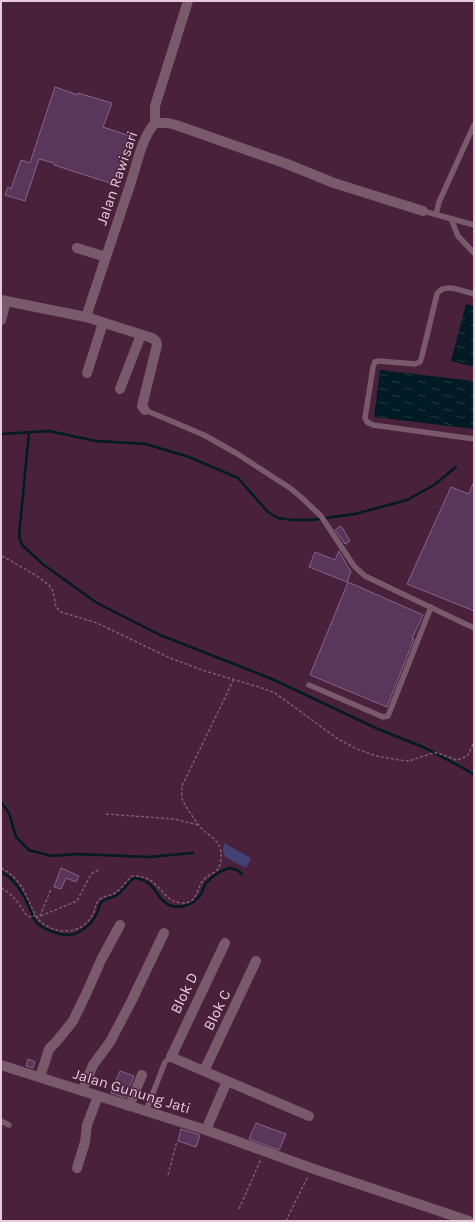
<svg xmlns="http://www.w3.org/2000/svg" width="475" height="1222" font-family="Karla,sans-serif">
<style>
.grass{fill:#434073}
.water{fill:url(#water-ripples)}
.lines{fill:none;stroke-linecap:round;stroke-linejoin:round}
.stream{stroke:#001b25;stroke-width:2.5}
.building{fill:#58375b;stroke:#876389}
.path{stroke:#805b71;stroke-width:1.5;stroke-dasharray:3 2;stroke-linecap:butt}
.lane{stroke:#785a6b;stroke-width:5.5}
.street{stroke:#785a6b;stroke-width:10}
.labels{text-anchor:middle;stroke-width:3;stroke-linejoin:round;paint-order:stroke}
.street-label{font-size:15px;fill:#e7cbda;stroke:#4a213a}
</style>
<defs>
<pattern id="water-ripples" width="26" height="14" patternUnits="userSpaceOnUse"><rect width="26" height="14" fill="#001b25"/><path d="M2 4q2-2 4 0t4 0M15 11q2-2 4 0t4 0" fill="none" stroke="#253b44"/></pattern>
</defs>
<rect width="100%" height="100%" fill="#4a213a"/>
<path class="grass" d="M224 843 251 858 246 868 225 857 223 851Z"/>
<g class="water">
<path d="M466 304 474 306V367L451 361Z"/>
<path d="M380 370 474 381V429L374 417Z"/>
</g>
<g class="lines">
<g class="stream">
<path d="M29 432 19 536 22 545 44 565 97 603 160 635 272 679 378 729 423 747 465 769 474 775"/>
<path d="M1 434 49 431 96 441 146 444 189 457 238 478 268 512 278 518 292 520H311L355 514 407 500 434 485 456 467"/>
<path d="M1 802 9 813 16 837 29 850 52 856 76 854 149 857 193 853"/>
<path d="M1 872C15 878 25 896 30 909 32 914 33 919 37 923 43 929 51 931 59 934 66 935 73 936 79 932 86 928 93 921 96 915 99 910 98 904 103 901 106 898 113 898 117 895 124 890 127 883 134 878 157 880 154 898 169 905 182 910 194 904 201 894 203 890 204 886 206 883 213 875 220 871 229 868L237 870 242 874"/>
</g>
</g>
<g class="building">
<path d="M55 87 78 95V93L112 103 103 127 133 137 116 185 54 165V163L39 159 25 201 5 195 8 187 11 189 21 160 30 163Z"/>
<path d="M474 481V611L407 584 451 487 469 494Z"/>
<path d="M341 526 350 541 345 544 335 530Z"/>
<path d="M339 551 351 572 347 582 309 567 315 552 335 560Z"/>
<path d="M348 582 423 615 412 639H414L387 707 310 675Z"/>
<path d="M61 868 79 876 76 882 66 878 61 889 54 887Z"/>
<path d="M28 1059 35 1062 33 1068 26 1066Z"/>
<path d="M120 1071 134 1076 125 1098 111 1093Z"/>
<path d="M256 1123 286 1134 279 1150 249 1139Z"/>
<path d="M181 1129 200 1135 196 1147 178 1141Z"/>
</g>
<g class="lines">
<g class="path">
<path d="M2 556 37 576 49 585 53 591 56 607 61 612 97 623 170 658 205 671 259 687 275 693 338 739 357 749 376 756 399 760 409 761 433 753H438L457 760 463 758 468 755 474 742"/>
<path d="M106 814 174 819 198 825"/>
<path d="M1 868C22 879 25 895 35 914 43 931 71 937 85 924 89 921 92 916 94 912 96 907 95 904 99 900 103 896 110 896 115 893 122 889 126 881 132 876 162 875 160 903 183 903 197 903 196 891 202 882 205 876 214 874 218 869 220 866 221 860 221 857 222 838 207 837 198 824 193 817 187 809 183 801 181 797 182 790 182 786L234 679"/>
<path d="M1 888C15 896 19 904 27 916L32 917 35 915"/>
<path d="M40 916 51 889"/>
<path d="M36 918 77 901 91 874 100 869"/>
<path d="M168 1175 177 1141"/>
<path d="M239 1209 261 1159"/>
<path d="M286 1221 308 1176"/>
</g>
<g class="lane">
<path d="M423 211 474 225"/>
<path d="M436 214 439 202 474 125"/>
<path d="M451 219 458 236 474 253"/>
<path d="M474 294C462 291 444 282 437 294L422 356 420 362 415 364 379 361 375 362 373 367 365 418 367 422 373 425 474 439"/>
<path d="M145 410 204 435 236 453 290 488 302 498 321 516 354 566 365 576 474 628"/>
<path d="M309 685 383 717 388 716 431 607"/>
<path d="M146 1111 165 1062 171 1057"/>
<path d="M1 1121 9 1125"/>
</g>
<g class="street">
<path d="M155 123V106L188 1"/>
<path d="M77 248 106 257"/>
<path d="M1 300 86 317C100 275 114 233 128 191 136 170 140 140 155 123H168L176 125 287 164 334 183 423 211"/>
<path d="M86 317 152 338 156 341 157 345 142 406 145 410"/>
<path d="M1 320 6 301"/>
<path d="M87 373 103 323"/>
<path d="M120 389 141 335"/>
<path d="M225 943 171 1057 309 1116"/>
<path d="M1 1065 206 1130 311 1168 469 1221"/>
<path d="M204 1071 256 961"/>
<path d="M40 1077 49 1049 56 1042 73 1021 87 992 101 960 120 925"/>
<path d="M82 1091 93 1065 110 1042 131 1002 164 933"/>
<path d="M129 1106 142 1075"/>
<path d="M206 1130 227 1081"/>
<path d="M77 1168 85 1142 87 1125 98 1096"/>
</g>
</g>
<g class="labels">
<g class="street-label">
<text transform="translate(117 178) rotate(-71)" y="5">Jalan Rawisari</text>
<text transform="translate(184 993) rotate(-64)" y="5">Blok D</text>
<text transform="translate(217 1010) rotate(-64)" y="5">Blok C</text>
<text transform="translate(132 1091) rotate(17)" y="5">Jalan Gunung Jati</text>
</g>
</g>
<rect width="475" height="1222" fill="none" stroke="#e7cbda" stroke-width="4"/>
</svg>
